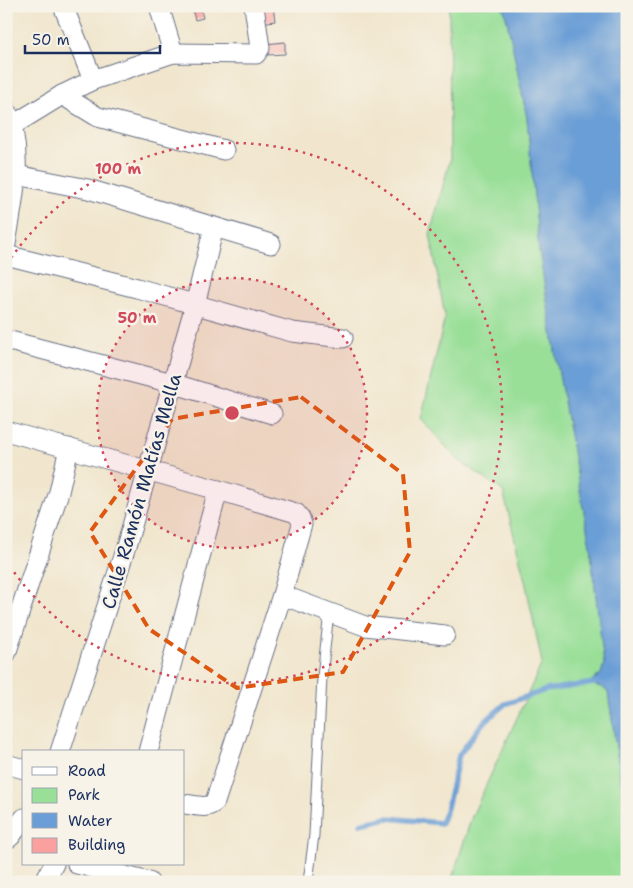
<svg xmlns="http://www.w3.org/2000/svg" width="633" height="888" font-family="'Shantell Sans',sans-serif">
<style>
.green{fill:#99df98;stroke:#5a877b}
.water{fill:#6b9ed6;stroke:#43669a}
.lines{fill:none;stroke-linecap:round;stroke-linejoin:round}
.stream{stroke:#6b9ed6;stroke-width:5.5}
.building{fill:#faa19f}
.lane-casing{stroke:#666f85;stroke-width:11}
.street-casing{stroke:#666f85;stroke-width:21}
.lane{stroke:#fff;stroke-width:9}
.street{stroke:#fff;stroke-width:19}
.marked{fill:none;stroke:#de5710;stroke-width:4;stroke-dasharray:10 6;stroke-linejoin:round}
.ring{fill:none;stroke:#d1495b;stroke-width:2.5;stroke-dasharray:2.5 5}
.labels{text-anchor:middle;stroke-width:5;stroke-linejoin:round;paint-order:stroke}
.street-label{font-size:19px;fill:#1b2f5e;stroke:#f7f3e8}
.centre{fill:#d1495b;stroke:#f7f3e8;stroke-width:2.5}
.ring-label{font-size:15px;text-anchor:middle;font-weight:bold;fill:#d1495b;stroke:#f7f3e8;stroke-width:5;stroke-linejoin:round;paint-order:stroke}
</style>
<rect width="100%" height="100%" fill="#f7f3e8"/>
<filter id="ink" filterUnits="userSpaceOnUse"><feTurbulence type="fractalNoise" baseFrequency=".02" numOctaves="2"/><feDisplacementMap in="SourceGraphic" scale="10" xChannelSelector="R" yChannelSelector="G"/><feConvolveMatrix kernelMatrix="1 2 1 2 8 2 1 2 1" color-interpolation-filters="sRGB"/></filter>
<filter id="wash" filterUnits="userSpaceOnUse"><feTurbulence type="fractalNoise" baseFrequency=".0096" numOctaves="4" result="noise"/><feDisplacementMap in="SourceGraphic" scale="20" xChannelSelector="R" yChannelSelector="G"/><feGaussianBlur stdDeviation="1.12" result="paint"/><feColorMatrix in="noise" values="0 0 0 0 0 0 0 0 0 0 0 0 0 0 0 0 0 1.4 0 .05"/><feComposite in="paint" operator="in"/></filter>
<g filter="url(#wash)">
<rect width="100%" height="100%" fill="#f1e6cd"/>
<path class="green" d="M449 6H501L505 12 510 34 527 118 539 250 557 363 590 545 604 664 601 674 588 684 602 687 608 692 627 821V882H451L472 816 542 663 526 585 503 491 458 460 421 419 445 317 430 234 450 160Z"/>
<path class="water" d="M501 6H627V821L608 692 602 687 587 684 601 674 604 664 590 545 557 363 539 250 527 118 510 34 505 12Z"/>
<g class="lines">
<path class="stream" d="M361 824 387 818 441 823 447 808 459 755 482 724 505 704 546 690 595 683"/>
</g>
<g id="blocks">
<g class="building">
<path d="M174 6H189L190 9 175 12Z"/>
<path d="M259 6H273L275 21 261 23Z"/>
<path d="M201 10 203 18 195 20 193 12Z"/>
<path d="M285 42V54L267 55 266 44Z"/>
</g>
</g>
</g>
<g filter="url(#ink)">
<use href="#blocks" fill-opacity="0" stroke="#666f85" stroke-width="1"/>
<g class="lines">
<g class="lane-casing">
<path id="lane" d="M308 882 314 835 322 677 329 612"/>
</g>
<g class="street-casing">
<g id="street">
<path d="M63 6 93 80"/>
<path d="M159 6 173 53"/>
<path d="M62 95 98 117 224 150"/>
<path d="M6 109C25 151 13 200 6 244"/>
<path d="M13 125 62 95 93 80 173 53 256 54 260 48 254 6"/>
<path d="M6 173 88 189 271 244"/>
<path d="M6 255 137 288 292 332 343 338"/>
<path d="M6 340 172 383 272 414"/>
<path d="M6 431 218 490 296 513 300 518 302 524 282 595 215 802C206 810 195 805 184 804"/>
<path d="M282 595 365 626 445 635"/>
<path d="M6 654 59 492 69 448"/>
<path d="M60 752 126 547 195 305 214 227"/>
<path d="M148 752 218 490"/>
<path d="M6 764 24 769"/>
<path d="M6 840 11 836 24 818"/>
<path d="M77 864 149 882"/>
<path d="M44 882 54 864"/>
</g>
</g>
<use href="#lane" class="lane"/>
<use href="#street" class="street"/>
</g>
</g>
<path class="marked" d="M301 397 403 474 410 552 343 672 237 688 149 629 90 532 172 419Z"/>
<circle cx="232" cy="413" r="135" fill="#d1495b" fill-opacity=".12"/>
<g class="ring">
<circle cx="232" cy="413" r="135"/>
<path d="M7 264A270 270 0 1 1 7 562"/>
</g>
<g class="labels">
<g class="street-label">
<text transform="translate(141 491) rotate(-74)" y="7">Calle Ramón Matías Mella</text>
</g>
</g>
<circle cx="232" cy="413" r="8" class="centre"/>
<g class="ring-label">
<text x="118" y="174">100 m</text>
<text x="137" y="323">50 m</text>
</g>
<rect width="633" height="888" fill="none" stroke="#f7f3e8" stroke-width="25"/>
<rect x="22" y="750" width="162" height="115" fill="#f7f3e8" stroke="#9fa5b1"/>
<rect x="32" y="767" width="25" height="8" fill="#ffffff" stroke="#9fa5b1"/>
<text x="68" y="776" font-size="15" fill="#1b2f5e">Road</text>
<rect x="32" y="788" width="25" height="15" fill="#99df98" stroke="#9fa5b1"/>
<text x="68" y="800" font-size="15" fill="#1b2f5e">Park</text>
<rect x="32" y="813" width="25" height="15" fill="#6b9ed6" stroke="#9fa5b1"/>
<text x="68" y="826" font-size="15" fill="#1b2f5e">Water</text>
<rect x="32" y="838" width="25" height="15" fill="#faa19f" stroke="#9fa5b1"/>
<text x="68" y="850" font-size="15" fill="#1b2f5e">Building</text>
<path d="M25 45v8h135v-8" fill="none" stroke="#1b2f5e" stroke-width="2.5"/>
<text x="32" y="45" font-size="15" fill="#1b2f5e" stroke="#f7f3e8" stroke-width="4" paint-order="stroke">50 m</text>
</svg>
